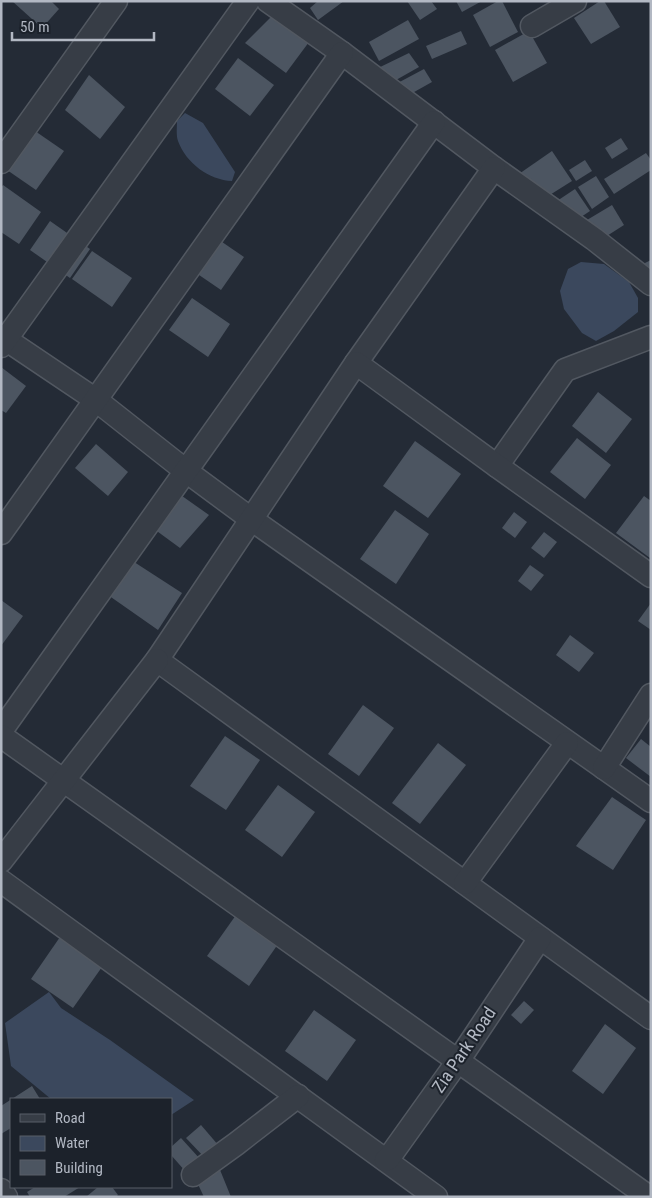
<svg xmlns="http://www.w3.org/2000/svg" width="652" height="1198" font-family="'Roboto Condensed',sans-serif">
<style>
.water{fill:#3b485d}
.building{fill:#4c5561}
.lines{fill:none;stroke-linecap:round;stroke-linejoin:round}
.minor-casing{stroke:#525861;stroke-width:25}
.minor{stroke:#373d46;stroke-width:22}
.labels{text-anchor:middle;stroke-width:4;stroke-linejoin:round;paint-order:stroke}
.street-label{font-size:18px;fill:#b2b8c3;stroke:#1c222b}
</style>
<rect width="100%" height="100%" fill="#242b36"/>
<g class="water">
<path d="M185 113 203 123 235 172 232 181C209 180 186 163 178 141 176 135 177 127 177 121Z"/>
<path d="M581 262 604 264 629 282 638 298V312L614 331 596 341 582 333 564 309 560 291 568 269Z"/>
<path d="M49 992 61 1008 110 1040 194 1100 171 1115V1099H51L11 1066 5 1023Z"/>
</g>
<g class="building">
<path d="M12 1H51L59 9 42 28Z"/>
<path d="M318 1H344L318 20 310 8Z"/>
<path d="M407 1H431L437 9 420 20Z"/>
<path d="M456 1H482L462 12Z"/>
<path d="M498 1H502L518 32 490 47 473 15Z"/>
<path d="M600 1H604L620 27 591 44 574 18Z"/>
<path d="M272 16 309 42 286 73 245 43Z"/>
<path d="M408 20 419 39 379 61 369 42Z"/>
<path d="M461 31 467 44 432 59 426 46Z"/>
<path d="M529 31 547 63 513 82 495 50Z"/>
<path d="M409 53 419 67 389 84 374 70Z"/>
<path d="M238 58 274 85 250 116 215 89Z"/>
<path d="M424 69 432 82 407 96 394 85Z"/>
<path d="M89 75 125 107 100 139 65 110Z"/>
<path d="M35 131 64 151 36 190 7 170Z"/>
<path d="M621 138 628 149 612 159 605 148Z"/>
<path d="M552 151 572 181 545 198 516 176Z"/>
<path d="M646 153 651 160V170L614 194 604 179Z"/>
<path d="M585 160 592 171 576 181 569 170Z"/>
<path d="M596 176 609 197 592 209 578 187Z"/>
<path d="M3 185 41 212 19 244 1 232V188Z"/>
<path d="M575 189 590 211 575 221 554 203Z"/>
<path d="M612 205 624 225 599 241 587 220Z"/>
<path d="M50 221 90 249 70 278 30 250Z"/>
<path d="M206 231 244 257 221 290 183 264Z"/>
<path d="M92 251 132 278 112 307 72 279Z"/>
<path d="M651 260V273L641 265Z"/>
<path d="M192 298 230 324 208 357 169 330Z"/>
<path d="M1 367 26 386 6 413 1 410Z"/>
<path d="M598 392 632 419 606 453 572 426Z"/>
<path d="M577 438 611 465 585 499 550 472Z"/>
<path d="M415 441 461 474 428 518 383 486Z"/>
<path d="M96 444 128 472 108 496 75 468Z"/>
<path d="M175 491 209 515 180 548 150 526Z"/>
<path d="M644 496 651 501V556L650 558 616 533Z"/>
<path d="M395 510 429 534 396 584 360 559Z"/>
<path d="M514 512 527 522 515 538 502 528Z"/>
<path d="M544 532 557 542 544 558 531 548Z"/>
<path d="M131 560 182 593 158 630 108 595Z"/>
<path d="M530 565 544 575 531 591 518 581Z"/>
<path d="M1 600 23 616 1 646Z"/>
<path d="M651 603V630L638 621Z"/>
<path d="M570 635 594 653 579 672 556 655Z"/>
<path d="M363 705 394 728 359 776 328 754Z"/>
<path d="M225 736 260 760 226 810 190 786Z"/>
<path d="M641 739 651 747V777L626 758Z"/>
<path d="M438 743 466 765 420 824 392 803Z"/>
<path d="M278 785 315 812 282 857 245 830Z"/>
<path d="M612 797 646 820 613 870 576 846Z"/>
<path d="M236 915 278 944 249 986 207 956Z"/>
<path d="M60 937 102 967 73 1008 31 979Z"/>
<path d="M524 1001 534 1010 521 1024 511 1015Z"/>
<path d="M314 1010 356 1040 327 1081 285 1051Z"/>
<path d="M605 1024 636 1048 603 1094 572 1071Z"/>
<path d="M32 1086 40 1099H11V1128L1 1134V1106Z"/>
<path d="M201 1125 219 1146 205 1158 186 1138Z"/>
<path d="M181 1138 200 1159 186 1172 171 1155V1147Z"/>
<path d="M218 1165 231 1197H204L196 1180Z"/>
<path d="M35 1187H80L64 1197H30L27 1192Z"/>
<path d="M98 1187H112L118 1195 116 1197H86Z"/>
</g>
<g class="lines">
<g class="minor-casing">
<g id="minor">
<path d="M268 1 342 53 494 168 594 239 651 284"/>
<path d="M532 26 575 1"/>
<path d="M1 162 116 1"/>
<path d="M1 336 96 400 186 471 251 519 651 801"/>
<path d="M1 346 248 1"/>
<path d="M356 363 494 168"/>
<path d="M497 466 565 370 651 337"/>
<path d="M1 533 342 53"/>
<path d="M651 576 497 466 356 363 157 660 651 1018"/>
<path d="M1 731 434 122"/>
<path d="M1 736 649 1197"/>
<path d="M604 768 651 695"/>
<path d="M1 861 157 660"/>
<path d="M1 881 436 1197"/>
<path d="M465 883 567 743"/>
<path d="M386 1160 388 1159 458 1061 540 938"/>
<path d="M193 1175 236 1144 298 1096"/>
<path d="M1 1190 6 1197"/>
</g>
</g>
<use href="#minor" class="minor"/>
</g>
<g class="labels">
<g class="street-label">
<text transform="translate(464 1050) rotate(-56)" y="6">Zia Park Road</text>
</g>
</g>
<rect width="652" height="1198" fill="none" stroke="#b2b8c3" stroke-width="5"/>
<rect x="10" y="1098" width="162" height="90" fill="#1c222b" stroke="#585e68"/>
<rect x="20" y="1114" width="25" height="8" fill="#373d46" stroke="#585e68"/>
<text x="55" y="1123" font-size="15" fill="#b2b8c3">Road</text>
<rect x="20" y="1136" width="25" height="15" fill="#3b485d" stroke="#585e68"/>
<text x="55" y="1148" font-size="15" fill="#b2b8c3">Water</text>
<rect x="20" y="1160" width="25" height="15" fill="#4c5561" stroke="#585e68"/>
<text x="55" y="1173" font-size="15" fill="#b2b8c3">Building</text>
<path d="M12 32v8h142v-8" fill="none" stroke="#b2b8c3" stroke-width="2.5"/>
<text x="20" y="32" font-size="15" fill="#b2b8c3" stroke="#1c222b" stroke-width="4" paint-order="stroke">50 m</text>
</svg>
